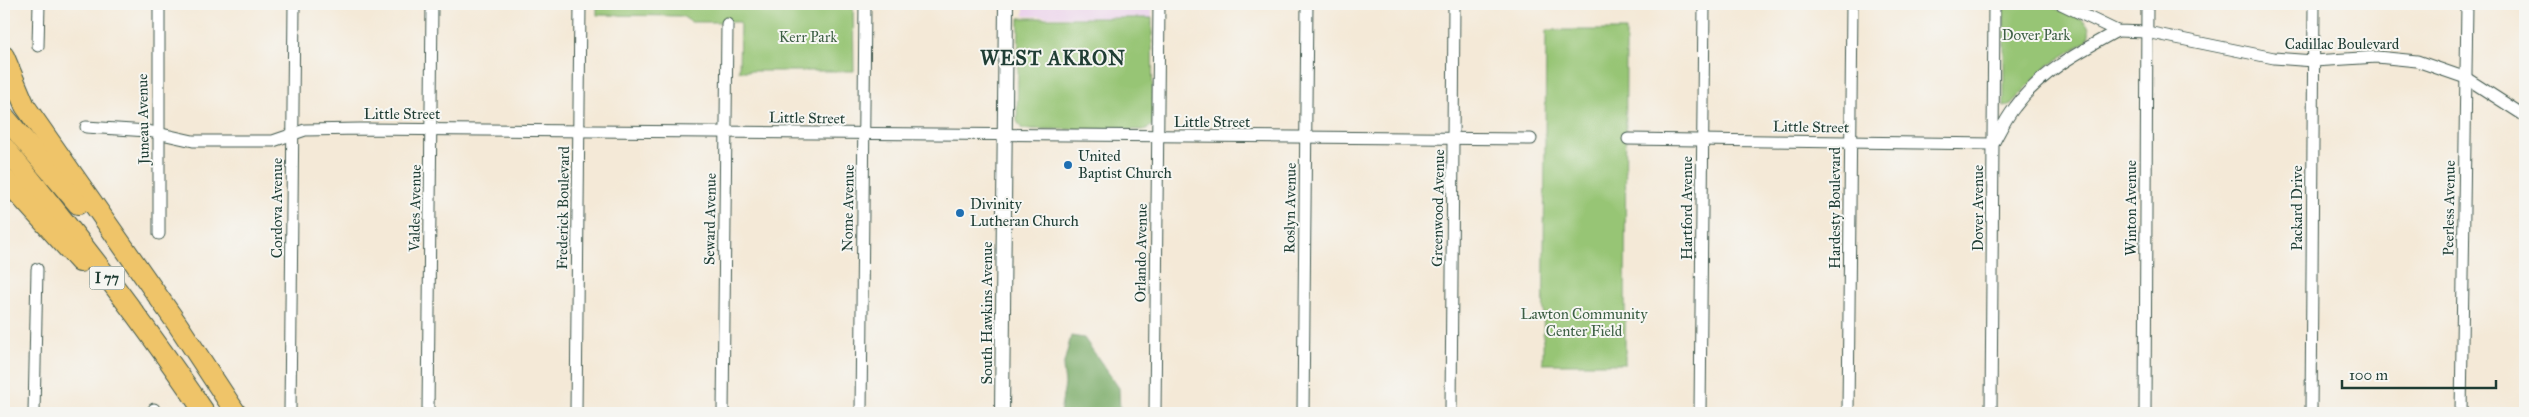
<svg xmlns="http://www.w3.org/2000/svg" width="2529" height="417" font-family="'IM FELL Great Primer',serif">
<style>
.built{fill:#ebd1eb}
.green{fill:#97c574;stroke:#5b8154}
.forest{fill:#79aa66;stroke:#4c744d}
.lines{fill:none;stroke-linecap:round;stroke-linejoin:round}
.minor-casing{stroke:#3f574c;stroke-width:13}
.tertiary-casing{stroke:#3f574c;stroke-width:16}
.motorway-casing{stroke:#3f574c;stroke-width:22}
.minor{stroke:#fff;stroke-width:11}
.tertiary{stroke:#fff;stroke-width:14}
.motorway{stroke:#efc469;stroke-width:20}
.poi-dot{fill:#1f6fb2;stroke:#f6f6f2;stroke-width:2}
.labels{text-anchor:middle;stroke-width:4;stroke-linejoin:round;paint-order:stroke}
.shield{fill:#f6f6f2;stroke:#60746d;stroke-width:1}
.shield-label{font-size:14px;font-weight:bold;fill:#1f3d34}
.park-label{font-size:15px;fill:#3d5f44;stroke:#f6f6f2}
.street-label{font-size:15px;fill:#1f3d34;stroke:#f6f6f2}
.poi-label{font-size:15px;fill:#1f3d34;stroke:#f6f6f2;text-anchor:start}
.district-label{font-size:20px;font-weight:bold;letter-spacing:1px;fill:#1f3d34;stroke:#f6f6f2}
</style>
<rect width="100%" height="100%" fill="#f6f6f2"/>
<filter id="ink" filterUnits="userSpaceOnUse"><feTurbulence type="fractalNoise" baseFrequency=".02" numOctaves="2"/><feDisplacementMap in="SourceGraphic" scale="10" xChannelSelector="R" yChannelSelector="G"/><feConvolveMatrix kernelMatrix="1 2 1 2 8 2 1 2 1" color-interpolation-filters="sRGB"/></filter>
<filter id="wash" filterUnits="userSpaceOnUse"><feTurbulence type="fractalNoise" baseFrequency=".0096" numOctaves="4" result="noise"/><feDisplacementMap in="SourceGraphic" scale="20" xChannelSelector="R" yChannelSelector="G"/><feGaussianBlur stdDeviation="1.12" result="paint"/><feColorMatrix in="noise" values="0 0 0 0 0 0 0 0 0 0 0 0 0 0 0 0 0 1.4 0 .05"/><feComposite in="paint" operator="in"/></filter>
<g filter="url(#wash)">
<rect width="100%" height="100%" fill="#f4e9d7"/>
<path class="built" d="M1024 4H1152V18L1024 16Z"/>
<g class="green">
<path d="M597 4H853L854 71H739L740 22H691L682 16 597 15Z"/>
<path d="M2004 4H2044L2082 19C2090 25 2091 32 2087 41L2046 67 2009 106 2004 107Z"/>
<path d="M1019 18H1152L1153 125 1145 130 1022 129 1017 121Z"/>
<path d="M1546 30H1626L1625 364H1543Z"/>
</g>
<path class="forest" d="M1071 336 1084 338 1119 388 1120 413H1060L1065 384 1063 367Z"/>
</g>
<g filter="url(#ink)">
<g class="lines">
<g class="minor-casing">
<g id="minor">
<path d="M159 4V234"/>
<path d="M2061 4 2117 31 2147 32 2274 58 2314 61 2377 57 2417 61 2466 78 2525 116"/>
<path d="M38 46 39 4"/>
<path d="M86 127 148 131 193 141H273L305 130 360 129 1531 139"/>
<path d="M1628 139 1993 144C2000 131 2006 118 2015 107 2041 72 2079 52 2117 31"/>
<path d="M34 413 37 269"/>
<path d="M154 413V409"/>
<path d="M290 413 294 4"/>
<path d="M428 413 432 4"/>
<path d="M576 413 580 4"/>
<path d="M723 413 727 24"/>
<path d="M861 413 865 4"/>
<path d="M1155 413 1159 4"/>
<path d="M1303 413 1307 4"/>
<path d="M1451 413 1454 4"/>
<path d="M1700 413 1704 4"/>
<path d="M1848 413 1852 4"/>
<path d="M1991 413 1994 4"/>
<path d="M2145 413 2147 4"/>
<path d="M2311 413 2314 4"/>
<path d="M2461 413 2467 4"/>
</g>
</g>
<g class="tertiary-casing">
<path id="tertiary" d="M1002 413 1006 4"/>
</g>
<g class="motorway-casing">
<g id="motorway">
<path d="M4 56 25 106 178 325 236 413"/>
<path d="M4 116 78 204"/>
<path d="M4 147C75 233 143 321 205 413"/>
<path d="M4 178 80 262"/>
</g>
</g>
<use href="#minor" class="minor"/>
<use href="#tertiary" class="tertiary"/>
<use href="#motorway" class="motorway"/>
</g>
</g>
<g class="poi-dot">
<circle cx="1068" cy="165" r="5"/>
<circle cx="960" cy="213" r="5"/>
</g>
<g class="labels">
<rect class="shield" x="89.5" y="266.5" width="35" height="23" rx="4"/>
<g class="shield-label">
<text x="107" y="283">I 77</text>
</g>
<g class="park-label">
<text x="2036" y="40">Dover Park</text>
<text x="808" y="42">Kerr Park</text>
<text x="1584" y="319">Lawton Community<tspan x="1584" dy="17">Center Field</tspan></text>
</g>
<g class="street-label">
<text x="2342" y="49">Cadillac Boulevard</text>
<text x="402" y="119">Little Street</text>
<text transform="translate(807 118) rotate(1)" y="5">Little Street</text>
<text transform="translate(143 119) rotate(-91)" y="5">Juneau Avenue</text>
<text x="1212" y="127">Little Street</text>
<text transform="translate(1811 127) rotate(1)" y="5">Little Street</text>
<text transform="translate(277 208) rotate(-90)" y="5">Cordova Avenue</text>
<text transform="translate(415 208) rotate(-89)" y="5">Valdes Avenue</text>
<text transform="translate(563 208) rotate(-89)" y="5">Frederick Boulevard</text>
<text transform="translate(848 208) rotate(-89)" y="5">Nome Avenue</text>
<text transform="translate(1290 208) rotate(-89)" y="5">Roslyn Avenue</text>
<text transform="translate(1438 208) rotate(-89)" y="5">Greenwood Avenue</text>
<text transform="translate(1687 208) rotate(-90)" y="5">Hartford Avenue</text>
<text transform="translate(1835 208) rotate(-90)" y="5">Hardesty Boulevard</text>
<text transform="translate(1978 208) rotate(-90)" y="5">Dover Avenue</text>
<text transform="translate(2131 208) rotate(-90)" y="5">Winton Avenue</text>
<text transform="translate(2297 208) rotate(-90)" y="5">Packard Drive</text>
<text transform="translate(2449 208) rotate(-89)" y="5">Peerless Avenue</text>
<text transform="translate(710 219) rotate(-89)" y="5">Seward Avenue</text>
<text transform="translate(1141 253) rotate(-89)" y="5">Orlando Avenue</text>
<text transform="translate(987 313) rotate(-90)" y="5">South Hawkins Avenue</text>
</g>
<g class="poi-label">
<text x="1078" y="161">United<tspan x="1078" dy="17">Baptist Church</tspan></text>
<text x="970" y="209">Divinity<tspan x="970" dy="17">Lutheran Church</tspan></text>
</g>
<g class="district-label">
<text x="1053" y="65">WEST AKRON</text>
</g>
</g>
<rect width="2529" height="417" fill="none" stroke="#f6f6f2" stroke-width="20"/>
<path d="M2342 380v8h154v-8" fill="none" stroke="#1f3d34" stroke-width="2.5"/>
<text x="2349" y="380" font-size="15" fill="#1f3d34" stroke="#f6f6f2" stroke-width="4" paint-order="stroke">100 m</text>
</svg>
